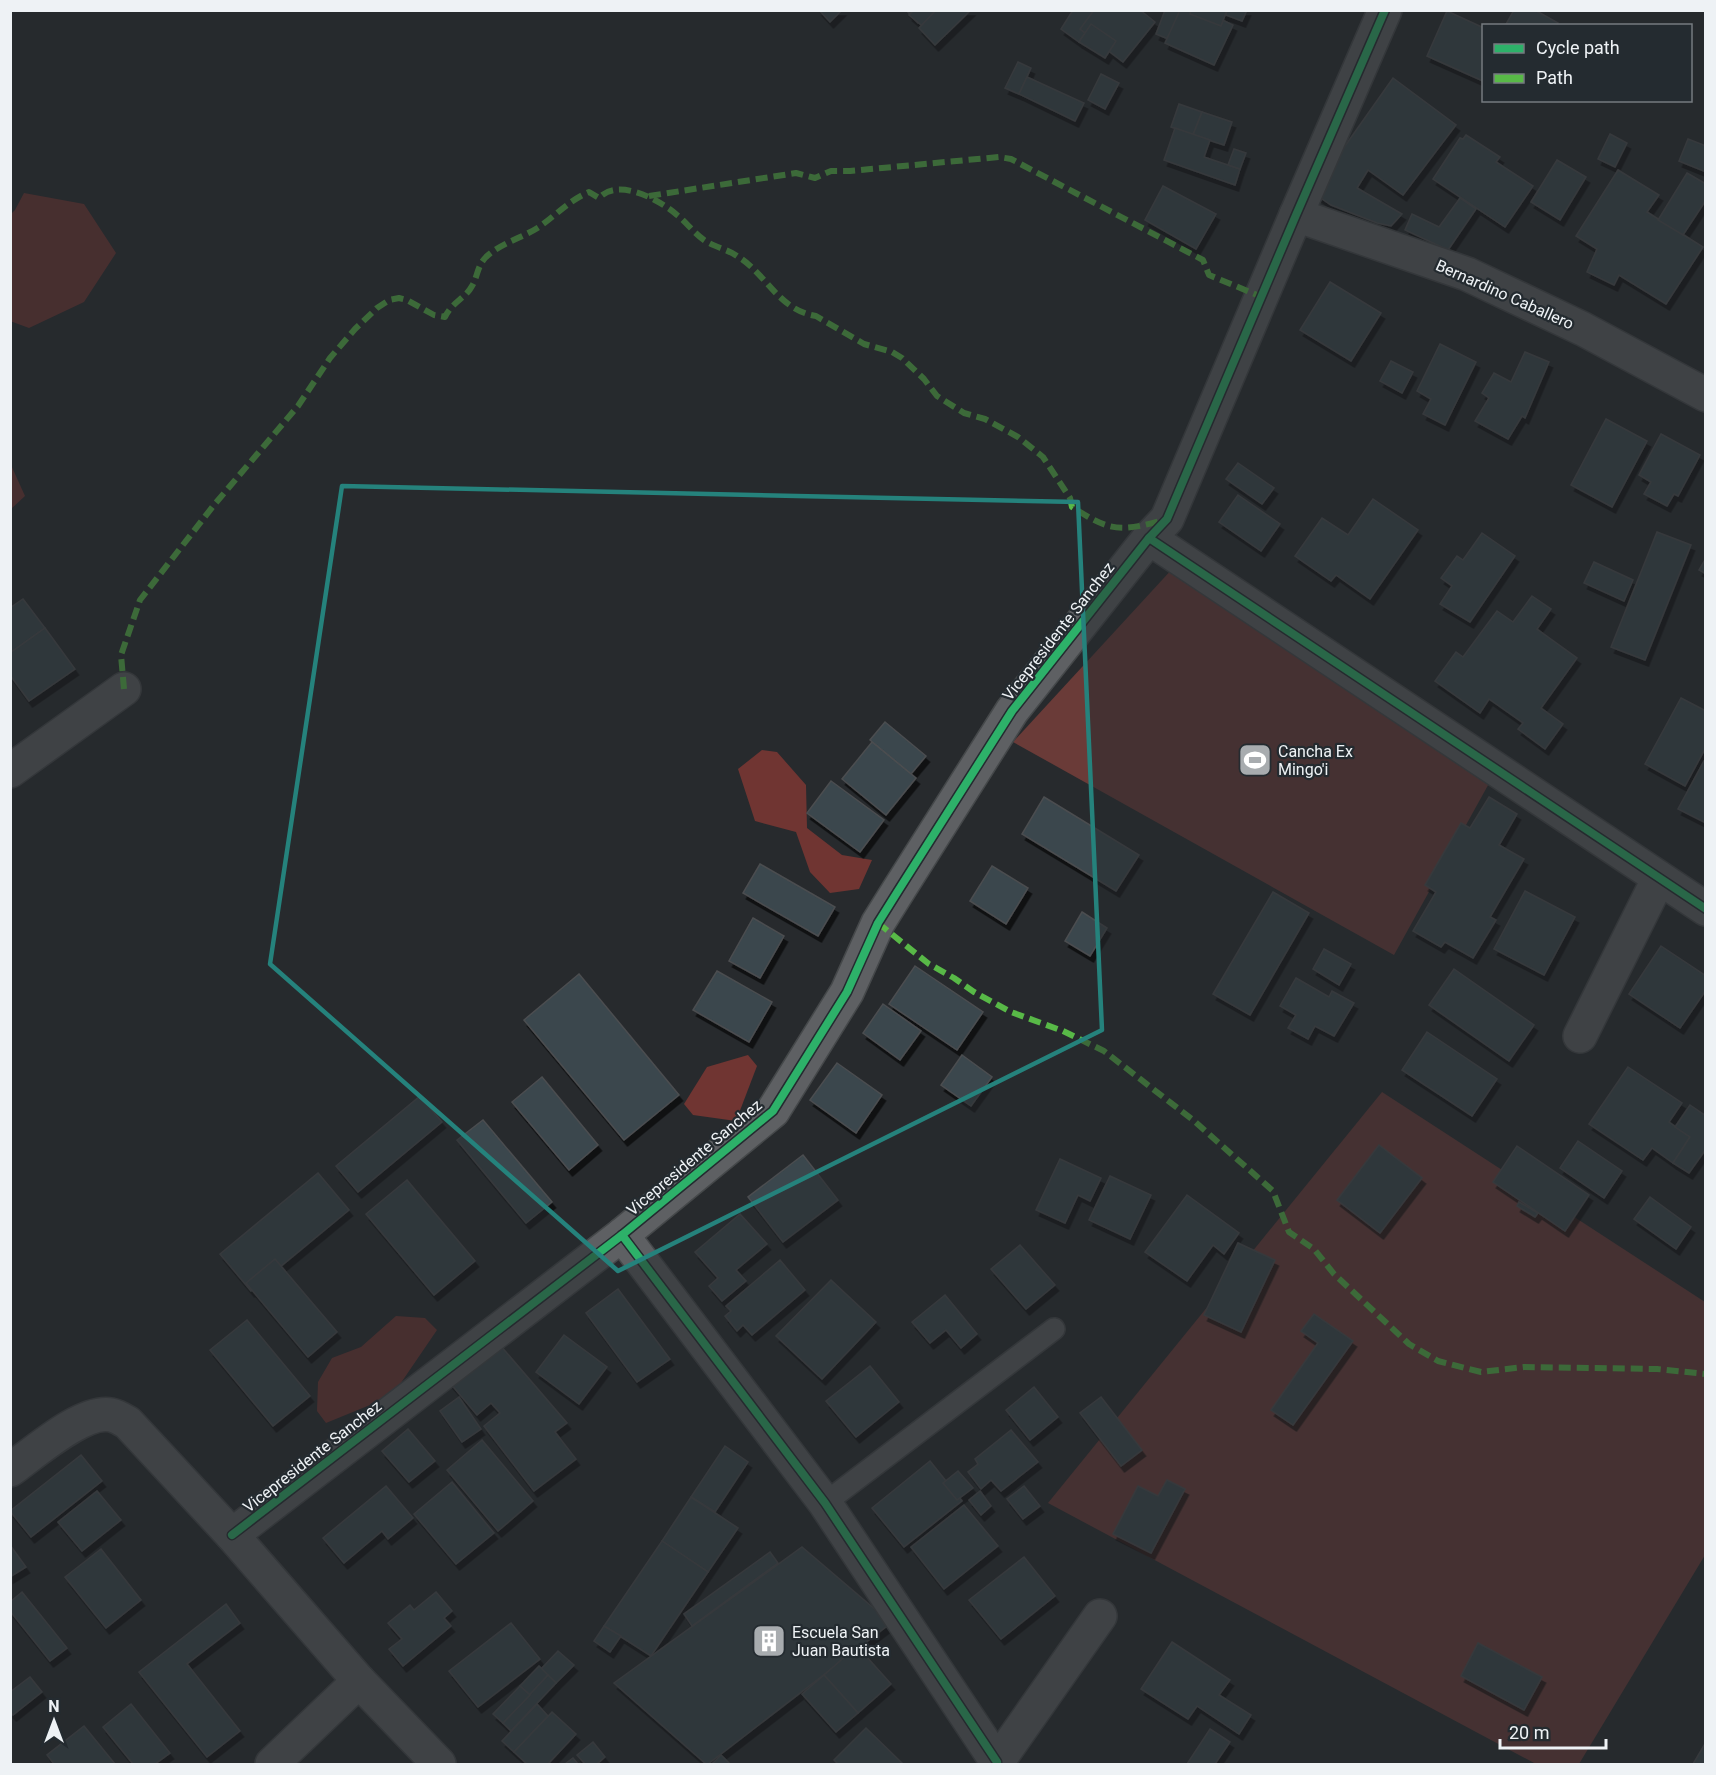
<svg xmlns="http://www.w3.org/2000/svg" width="1716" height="1775" font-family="Roboto,sans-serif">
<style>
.green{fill:#6a3b38}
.forest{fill:#703532}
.building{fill:#3a464d;stroke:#4b4d50;stroke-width:1.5;filter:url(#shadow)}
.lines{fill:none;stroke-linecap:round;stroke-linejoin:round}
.lane-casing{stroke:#45484a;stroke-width:24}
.street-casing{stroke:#45484a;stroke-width:36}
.lane{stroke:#5e6063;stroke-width:21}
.street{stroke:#5e6063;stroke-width:33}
.quiet{stroke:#58b947;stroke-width:6;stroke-dasharray:12 6;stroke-linecap:butt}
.cycleway-casing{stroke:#242b30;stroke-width:11}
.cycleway{stroke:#2db169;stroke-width:8}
.marked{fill:none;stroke:#25827c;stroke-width:4.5;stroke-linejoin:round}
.labels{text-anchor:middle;stroke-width:4.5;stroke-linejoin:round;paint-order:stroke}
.street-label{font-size:16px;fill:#eef2f5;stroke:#242b30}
.poi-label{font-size:16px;fill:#eef2f5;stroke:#242b30;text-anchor:start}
</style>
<defs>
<filter id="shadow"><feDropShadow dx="3.5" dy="6" stdDeviation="0" flood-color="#0009"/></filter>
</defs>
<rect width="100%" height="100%" fill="#272a2d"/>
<g class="green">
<path d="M1174 567 1492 778 1394 955 1013 742Z"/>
<path d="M1382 1092 1705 1302V1555L1579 1764H1536L1048 1503Z"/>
</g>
<g class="forest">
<path d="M24 193 84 204 116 253 84 302 29 328 10 321 11 214 15 210Z"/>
<path d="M11 465 25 496 11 509H10Z"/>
<path d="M762 750 777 752 806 785 807 828 842 855 872 860 859 889 830 893 810 872 796 832 755 821 738 769Z"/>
<path d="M748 1055 757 1066 736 1121 693 1115 684 1104 707 1067Z"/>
<path d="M396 1316 425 1318 437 1330 392 1396 326 1423 317 1411 318 1382 332 1358 361 1347Z"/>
</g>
<g class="building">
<path d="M819 10H842L830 22Z"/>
<path d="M906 10H931L918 23Z"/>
<path d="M914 10H952L932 34 909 15Z"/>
<path d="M936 10H971L935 45 919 28Z"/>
<path d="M1073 10H1137L1116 41 1091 24 1079 42 1061 29Z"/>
<path d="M1094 10H1140L1155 22 1123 62 1080 29Z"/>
<path d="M1165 10H1191L1190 14 1221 26 1210 56 1156 34Z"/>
<path d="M1180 10H1202L1233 25 1214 65 1165 43Z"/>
<path d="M1191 10H1227L1221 26 1190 14Z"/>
<path d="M1227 10H1247L1242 21 1226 15Z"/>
<path d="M1514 10H1535L1558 23 1556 26H1505Z"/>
<path d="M1447 11 1484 28 1483 81 1427 56Z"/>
<path d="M1091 24 1116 41 1105 58 1079 42Z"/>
<path d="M1018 62 1031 68 1019 94 1005 88Z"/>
<path d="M1101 74 1119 83 1105 109 1088 100Z"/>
<path d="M1027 77 1084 103 1075 121 1019 94Z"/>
<path d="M1393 78 1456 125 1403 195 1368 170 1357 188 1402 214 1391 226 1377 223 1331 205 1318 196 1316 187Z"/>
<path d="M1179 104 1202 112 1193 135 1171 127Z"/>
<path d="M1202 112 1232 122 1224 145 1193 135Z"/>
<path d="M1175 128 1210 140 1204 157 1240 169 1235 185 1164 160Z"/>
<path d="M1610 134 1627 143 1615 167 1598 159Z"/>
<path d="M1466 135 1500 157 1496 162 1533 186 1505 227 1433 179 1460 138 1463 139Z"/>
<path d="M1688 139 1706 146V172L1679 161Z"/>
<path d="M1234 149 1246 153 1240 169 1228 165Z"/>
<path d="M1557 160 1586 177 1560 220 1531 202Z"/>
<path d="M1618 170 1659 195 1647 212 1703 247 1666 304 1619 275 1614 285 1587 272 1597 249 1576 236Z"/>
<path d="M1687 173 1706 184V200L1683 235 1658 220Z"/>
<path d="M1163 186 1216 214 1196 249 1145 220Z"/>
<path d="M1460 198 1476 209 1448 250 1405 230 1412 214 1439 227Z"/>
<path d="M1330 282 1381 313 1351 361 1300 330Z"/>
<path d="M1440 344 1476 362 1445 425 1423 414 1431 399 1417 391Z"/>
<path d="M1525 352 1549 362 1525 418 1522 416 1508 439 1475 421 1489 398 1482 393 1494 373 1511 382Z"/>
<path d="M1391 361 1413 372 1402 393 1380 381Z"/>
<path d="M1606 419 1647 441 1612 507 1571 485Z"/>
<path d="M1661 434 1700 455 1678 496 1674 494 1667 506 1644 494 1651 482 1639 475Z"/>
<path d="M1238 463 1274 488 1262 504 1226 479Z"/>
<path d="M1238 495 1280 524 1261 551 1219 522Z"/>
<path d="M1373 499 1418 530 1370 599 1336 575 1331 581 1295 556 1322 518 1348 535Z"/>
<path d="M1657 532 1691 545 1645 660 1611 647Z"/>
<path d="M1482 533 1515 556 1470 622 1440 604 1452 586 1441 578 1457 556 1463 560Z"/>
<path d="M1706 558V574L1699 570Z"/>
<path d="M1594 562 1633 580 1624 601 1584 583Z"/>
<path d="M1532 596 1551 609 1537 629 1577 658 1541 708 1563 724 1545 749 1518 729 1523 723 1489 699 1480 713 1435 681 1456 652 1463 657 1497 611 1513 622Z"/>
<path d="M23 599 45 628 10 653V608Z"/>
<path d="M45 628 75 669 29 701 10 675V653Z"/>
<path d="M1681 698 1706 711V747L1685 786 1645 764Z"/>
<path d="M885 722 926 756 911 774 870 740Z"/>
<path d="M872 742 916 778 886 815 842 779Z"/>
<path d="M1704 761 1706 762V823L1678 809Z"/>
<path d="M831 781 884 820 860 852 807 813Z"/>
<path d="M1044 797 1139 855 1116 891 1022 834Z"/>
<path d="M1489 797 1517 814 1499 845 1524 859 1490 917 1496 920 1473 958 1445 942 1441 947 1413 931 1436 892 1425 885 1461 823 1470 828Z"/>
<path d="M760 864 835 907 818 936 743 893Z"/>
<path d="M992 866 1028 888 1006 924 970 901Z"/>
<path d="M1525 891 1575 917 1544 975 1494 949Z"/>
<path d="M1273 892 1309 913 1250 1015 1213 994Z"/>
<path d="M1082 912 1107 928 1090 956 1065 941Z"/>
<path d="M753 918 784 936 760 978 729 961Z"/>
<path d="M1661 946 1706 976V990L1680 1028 1629 994Z"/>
<path d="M1324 949 1351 964 1339 985 1313 969Z"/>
<path d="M915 966 983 1012 957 1050 889 1004Z"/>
<path d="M1454 969 1534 1025 1509 1061 1429 1005Z"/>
<path d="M717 971 772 1002 749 1042 693 1010Z"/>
<path d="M579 974 679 1095 624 1140 524 1020Z"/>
<path d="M1296 978 1329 997 1332 991 1354 1003 1334 1036 1315 1026 1308 1039 1288 1028 1296 1015 1280 1006Z"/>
<path d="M883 1004 921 1031 900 1060 863 1033Z"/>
<path d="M1427 1032 1497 1079 1472 1116 1402 1070Z"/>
<path d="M962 1055 992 1077 971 1106 941 1085Z"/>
<path d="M837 1063 882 1095 856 1133 810 1100Z"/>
<path d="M1628 1067 1682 1103 1669 1122 1690 1137 1673 1163 1652 1148 1643 1160 1589 1124Z"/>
<path d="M542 1077 598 1145 569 1170 512 1102Z"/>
<path d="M420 1096 442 1122 358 1192 336 1166Z"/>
<path d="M1690 1105 1706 1116V1149L1689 1173 1673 1163 1690 1137 1675 1127Z"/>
<path d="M483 1120 552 1202 526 1223 457 1140Z"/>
<path d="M1578 1141 1622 1171 1604 1198 1560 1168Z"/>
<path d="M1379 1145 1422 1178 1380 1233 1337 1200Z"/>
<path d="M1517 1146 1589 1195 1565 1231 1493 1182Z"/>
<path d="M803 1155 838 1200 783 1242 748 1197Z"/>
<path d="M1060 1159 1101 1178 1090 1201 1078 1195 1065 1223 1036 1210Z"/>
<path d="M318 1173 349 1210 251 1291 220 1254Z"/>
<path d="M1110 1176 1151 1195 1130 1239 1089 1220Z"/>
<path d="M407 1180 475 1261 434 1295 366 1214Z"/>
<path d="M1187 1195 1239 1233 1224 1254 1213 1245 1187 1281 1145 1252Z"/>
<path d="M1650 1197 1691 1227 1676 1249 1634 1219Z"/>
<path d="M1519 1202 1538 1213 1535 1217 1517 1206Z"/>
<path d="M740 1214 767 1244 736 1270 746 1281 722 1301 709 1286 718 1278 695 1252Z"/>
<path d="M1238 1243 1275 1260 1241 1332 1204 1315Z"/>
<path d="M1020 1245 1055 1285 1026 1309 991 1269Z"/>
<path d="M275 1259 337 1332 308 1357 246 1283Z"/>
<path d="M780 1260 805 1290 752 1335 743 1325 737 1331 725 1316 731 1311 726 1306Z"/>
<path d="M831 1280 876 1322 822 1379 776 1336Z"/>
<path d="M618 1289 670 1359 637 1382 586 1313Z"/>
<path d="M945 1295 977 1334 961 1348 946 1330 930 1343 912 1322Z"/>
<path d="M1314 1314 1353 1341 1293 1425 1271 1410 1318 1343 1301 1331Z"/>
<path d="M247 1320 310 1396 273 1426 210 1350Z"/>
<path d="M564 1335 607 1367 579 1404 536 1372Z"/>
<path d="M494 1338 567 1423 555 1432 576 1459 534 1491 484 1426 500 1413 491 1403 477 1415 445 1377Z"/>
<path d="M870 1366 899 1402 856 1437 826 1401Z"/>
<path d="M1034 1387 1058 1417 1030 1440 1006 1410Z"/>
<path d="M459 1397 481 1429 462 1442 440 1411Z"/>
<path d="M1101 1397 1142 1450 1121 1466 1080 1413Z"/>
<path d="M408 1429 435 1461 409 1482 382 1451Z"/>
<path d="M1011 1430 1038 1462 1001 1491 991 1480 981 1489 968 1472 978 1464 975 1459Z"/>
<path d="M482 1440 533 1501 498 1531 447 1470Z"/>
<path d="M725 1446 748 1462 715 1512 691 1497Z"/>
<path d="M81 1455 102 1481 31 1537 10 1511Z"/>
<path d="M930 1461 962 1501 904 1547 872 1508Z"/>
<path d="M958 1471 973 1488 957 1500 943 1483Z"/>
<path d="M1167 1480 1185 1489 1151 1553 1113 1534 1138 1486 1158 1496Z"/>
<path d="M452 1482 494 1533 456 1564 414 1514Z"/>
<path d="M386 1486 413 1518 388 1539 382 1531 344 1563 323 1538Z"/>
<path d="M1024 1486 1040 1506 1023 1519 1007 1499Z"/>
<path d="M97 1491 121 1520 82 1551 58 1522Z"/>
<path d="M980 1491 991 1506 981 1515 969 1500Z"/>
<path d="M691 1497 738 1528 708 1572 662 1541Z"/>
<path d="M964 1505 998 1546 944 1589 911 1547Z"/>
<path d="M662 1541 708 1572 651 1656 604 1626Z"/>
<path d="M10 1545 26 1567 10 1577Z"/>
<path d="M802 1547 891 1623 708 1764H706L614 1683Z"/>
<path d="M101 1549 141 1600 106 1628 65 1577Z"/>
<path d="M770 1552 778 1563 692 1626 684 1614Z"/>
<path d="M1024 1557 1055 1596 1001 1639 969 1600Z"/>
<path d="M22 1592 67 1648 50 1661 10 1611V1602Z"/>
<path d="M436 1592 452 1611 444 1618 451 1626 403 1666 389 1649 402 1639 388 1623 410 1605 414 1610Z"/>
<path d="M226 1604 240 1623 187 1664 240 1731 207 1757 139 1672Z"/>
<path d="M511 1623 540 1659 478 1707 449 1671Z"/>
<path d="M604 1626 621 1636 610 1652 594 1641Z"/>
<path d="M1172 1642 1230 1680 1219 1695 1251 1715 1239 1734 1197 1706 1188 1719 1141 1689Z"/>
<path d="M1478 1643 1542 1677 1524 1710 1461 1676Z"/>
<path d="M857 1646 891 1684 858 1713 824 1675Z"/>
<path d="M558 1651 574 1665 556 1683 541 1669Z"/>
<path d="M539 1666 548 1675 530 1695 520 1686Z"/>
<path d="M548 1675 556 1683 511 1731 503 1723Z"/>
<path d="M824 1675 858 1713 836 1732 802 1694Z"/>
<path d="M30 1677 42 1692 13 1715 10 1712V1692Z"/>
<path d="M520 1686 530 1695 503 1723 493 1714Z"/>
<path d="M131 1704 170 1753 155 1764H133L103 1727Z"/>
<path d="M537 1704 548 1716 514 1752 502 1741Z"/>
<path d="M552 1712 576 1734 548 1764H527L514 1752Z"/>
<path d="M84 1726 115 1764H54L47 1755Z"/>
<path d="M866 1728 903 1764H838L834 1760Z"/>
<path d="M1210 1729 1230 1742 1215 1764H1187Z"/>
<path d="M593 1742 605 1757 597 1764H585L577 1755Z"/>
<path d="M1706 1742V1764H1693Z"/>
<path d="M721 1755 730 1764H712Z"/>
<path d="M573 1758 578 1764H565Z"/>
</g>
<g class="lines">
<g class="lane-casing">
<path id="lane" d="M825 1503 1054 1329"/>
</g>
<g class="street-casing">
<g id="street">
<path d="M1385 10 1296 215 1167 519 1149 538 1706 909"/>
<path d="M1296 215 1467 274 1583 329 1706 395"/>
<path d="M10 771 124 689"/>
<path d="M1580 1036 1659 878"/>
<path d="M622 1235 825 1503 997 1762"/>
<path d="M10 1470C33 1454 83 1409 111 1415 117 1416 123 1420 128 1423L232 1535 359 1681 439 1764"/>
<path d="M232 1535 622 1235 773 1111 847 992 878 923 898 891 1012 711 1149 538"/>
<path d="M272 1764 359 1681"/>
<path d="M996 1764 1100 1616"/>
</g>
</g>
<use href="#lane" class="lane"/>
<use href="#street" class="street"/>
<g class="quiet">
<path d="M649 196 796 173 815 178 831 171H850L999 157 1011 159 1203 260 1209 275 1262 297"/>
<path d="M124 689 121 655 140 600 214 505 298 406 330 358 355 329 377 308 389 300 399 298 407 300 434 315 445 317C453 301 465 299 472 286 478 276 477 266 486 257 501 243 522 238 539 227 556 215 570 200 589 192L599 198C618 177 660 200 677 215 686 222 694 233 704 240 714 247 727 249 737 256 766 273 778 310 816 316L864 344 892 352 902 358 924 379 937 396 964 413 985 419 1018 437 1043 457 1070 498 1072 507C1111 532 1120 532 1164 520"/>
<path d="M878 923 929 964 954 978 974 992 1011 1012 1063 1031 1104 1051 1193 1120 1273 1191 1289 1232 1314 1249 1334 1274 1409 1344 1438 1361 1481 1372 1524 1367 1657 1369 1706 1374"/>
</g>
<g class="cycleway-casing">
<g id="cycleway">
<path d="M1385 10 1296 215 1167 519 1149 538 1706 909"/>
<path d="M622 1235 825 1503 997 1762"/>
<path d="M232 1535 622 1235 773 1111 847 992 878 923 898 891 1012 711 1149 538"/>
</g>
</g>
<use href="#cycleway" class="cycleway"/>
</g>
<path d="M0 0H1716V1775H0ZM342 486 1078 502 1102 1030 618 1271 270 964Z" fill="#272a2d" fill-opacity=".55" fill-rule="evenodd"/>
<path class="marked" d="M342 486 1078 502 1102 1030 618 1271 270 964Z"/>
<defs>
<g id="stadium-square" transform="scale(1.725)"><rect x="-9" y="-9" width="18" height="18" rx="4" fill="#a8acaf" stroke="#242b30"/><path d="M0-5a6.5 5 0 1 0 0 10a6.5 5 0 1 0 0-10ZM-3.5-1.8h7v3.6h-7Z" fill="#fff"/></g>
<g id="building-square" transform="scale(1.725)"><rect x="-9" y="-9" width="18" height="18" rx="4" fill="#a8acaf" stroke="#242b30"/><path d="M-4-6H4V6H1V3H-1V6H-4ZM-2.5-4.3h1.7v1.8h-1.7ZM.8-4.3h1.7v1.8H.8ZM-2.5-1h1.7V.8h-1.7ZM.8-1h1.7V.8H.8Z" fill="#fff"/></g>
</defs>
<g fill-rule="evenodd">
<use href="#stadium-square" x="1255" y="760"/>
<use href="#building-square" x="769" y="1641"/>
</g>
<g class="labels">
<g class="street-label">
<text transform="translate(1505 294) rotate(24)" y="6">Bernardino Caballero</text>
<text transform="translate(1058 631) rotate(-52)" y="6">Vicepresidente Sanchez</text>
<text transform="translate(694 1157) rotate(-40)" y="6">Vicepresidente Sanchez</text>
<text transform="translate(312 1456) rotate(-38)" y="6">Vicepresidente Sanchez</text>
</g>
<g class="poi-label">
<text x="1278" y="757">Cancha Ex<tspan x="1278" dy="18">Mingo'i</tspan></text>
<text x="792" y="1638">Escuela San<tspan x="792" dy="18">Juan Bautista</tspan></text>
</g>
</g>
<rect width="1716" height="1775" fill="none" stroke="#eef2f5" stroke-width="24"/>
<rect x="1482" y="24" width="210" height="78" fill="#242b30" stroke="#757b7f" stroke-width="1.5"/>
<rect x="1494" y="44" width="30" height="9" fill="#2db169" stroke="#757b7f" stroke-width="1.5"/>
<text x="1536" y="54" font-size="18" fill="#eef2f5">Cycle path</text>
<rect x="1494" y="74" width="30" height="9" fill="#58b947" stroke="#757b7f" stroke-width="1.5"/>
<text x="1536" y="84" font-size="18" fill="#eef2f5">Path</text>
<g transform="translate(54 1721)" stroke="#242b30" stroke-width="4.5" paint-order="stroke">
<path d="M0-4.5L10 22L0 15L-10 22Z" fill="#eef2f5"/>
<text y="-9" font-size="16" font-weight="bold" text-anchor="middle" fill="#eef2f5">N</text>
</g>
<path d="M1500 1739v9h106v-9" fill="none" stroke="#eef2f5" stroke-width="3"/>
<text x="1509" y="1739" font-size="18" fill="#eef2f5" stroke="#242b30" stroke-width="4.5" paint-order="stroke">20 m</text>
</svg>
